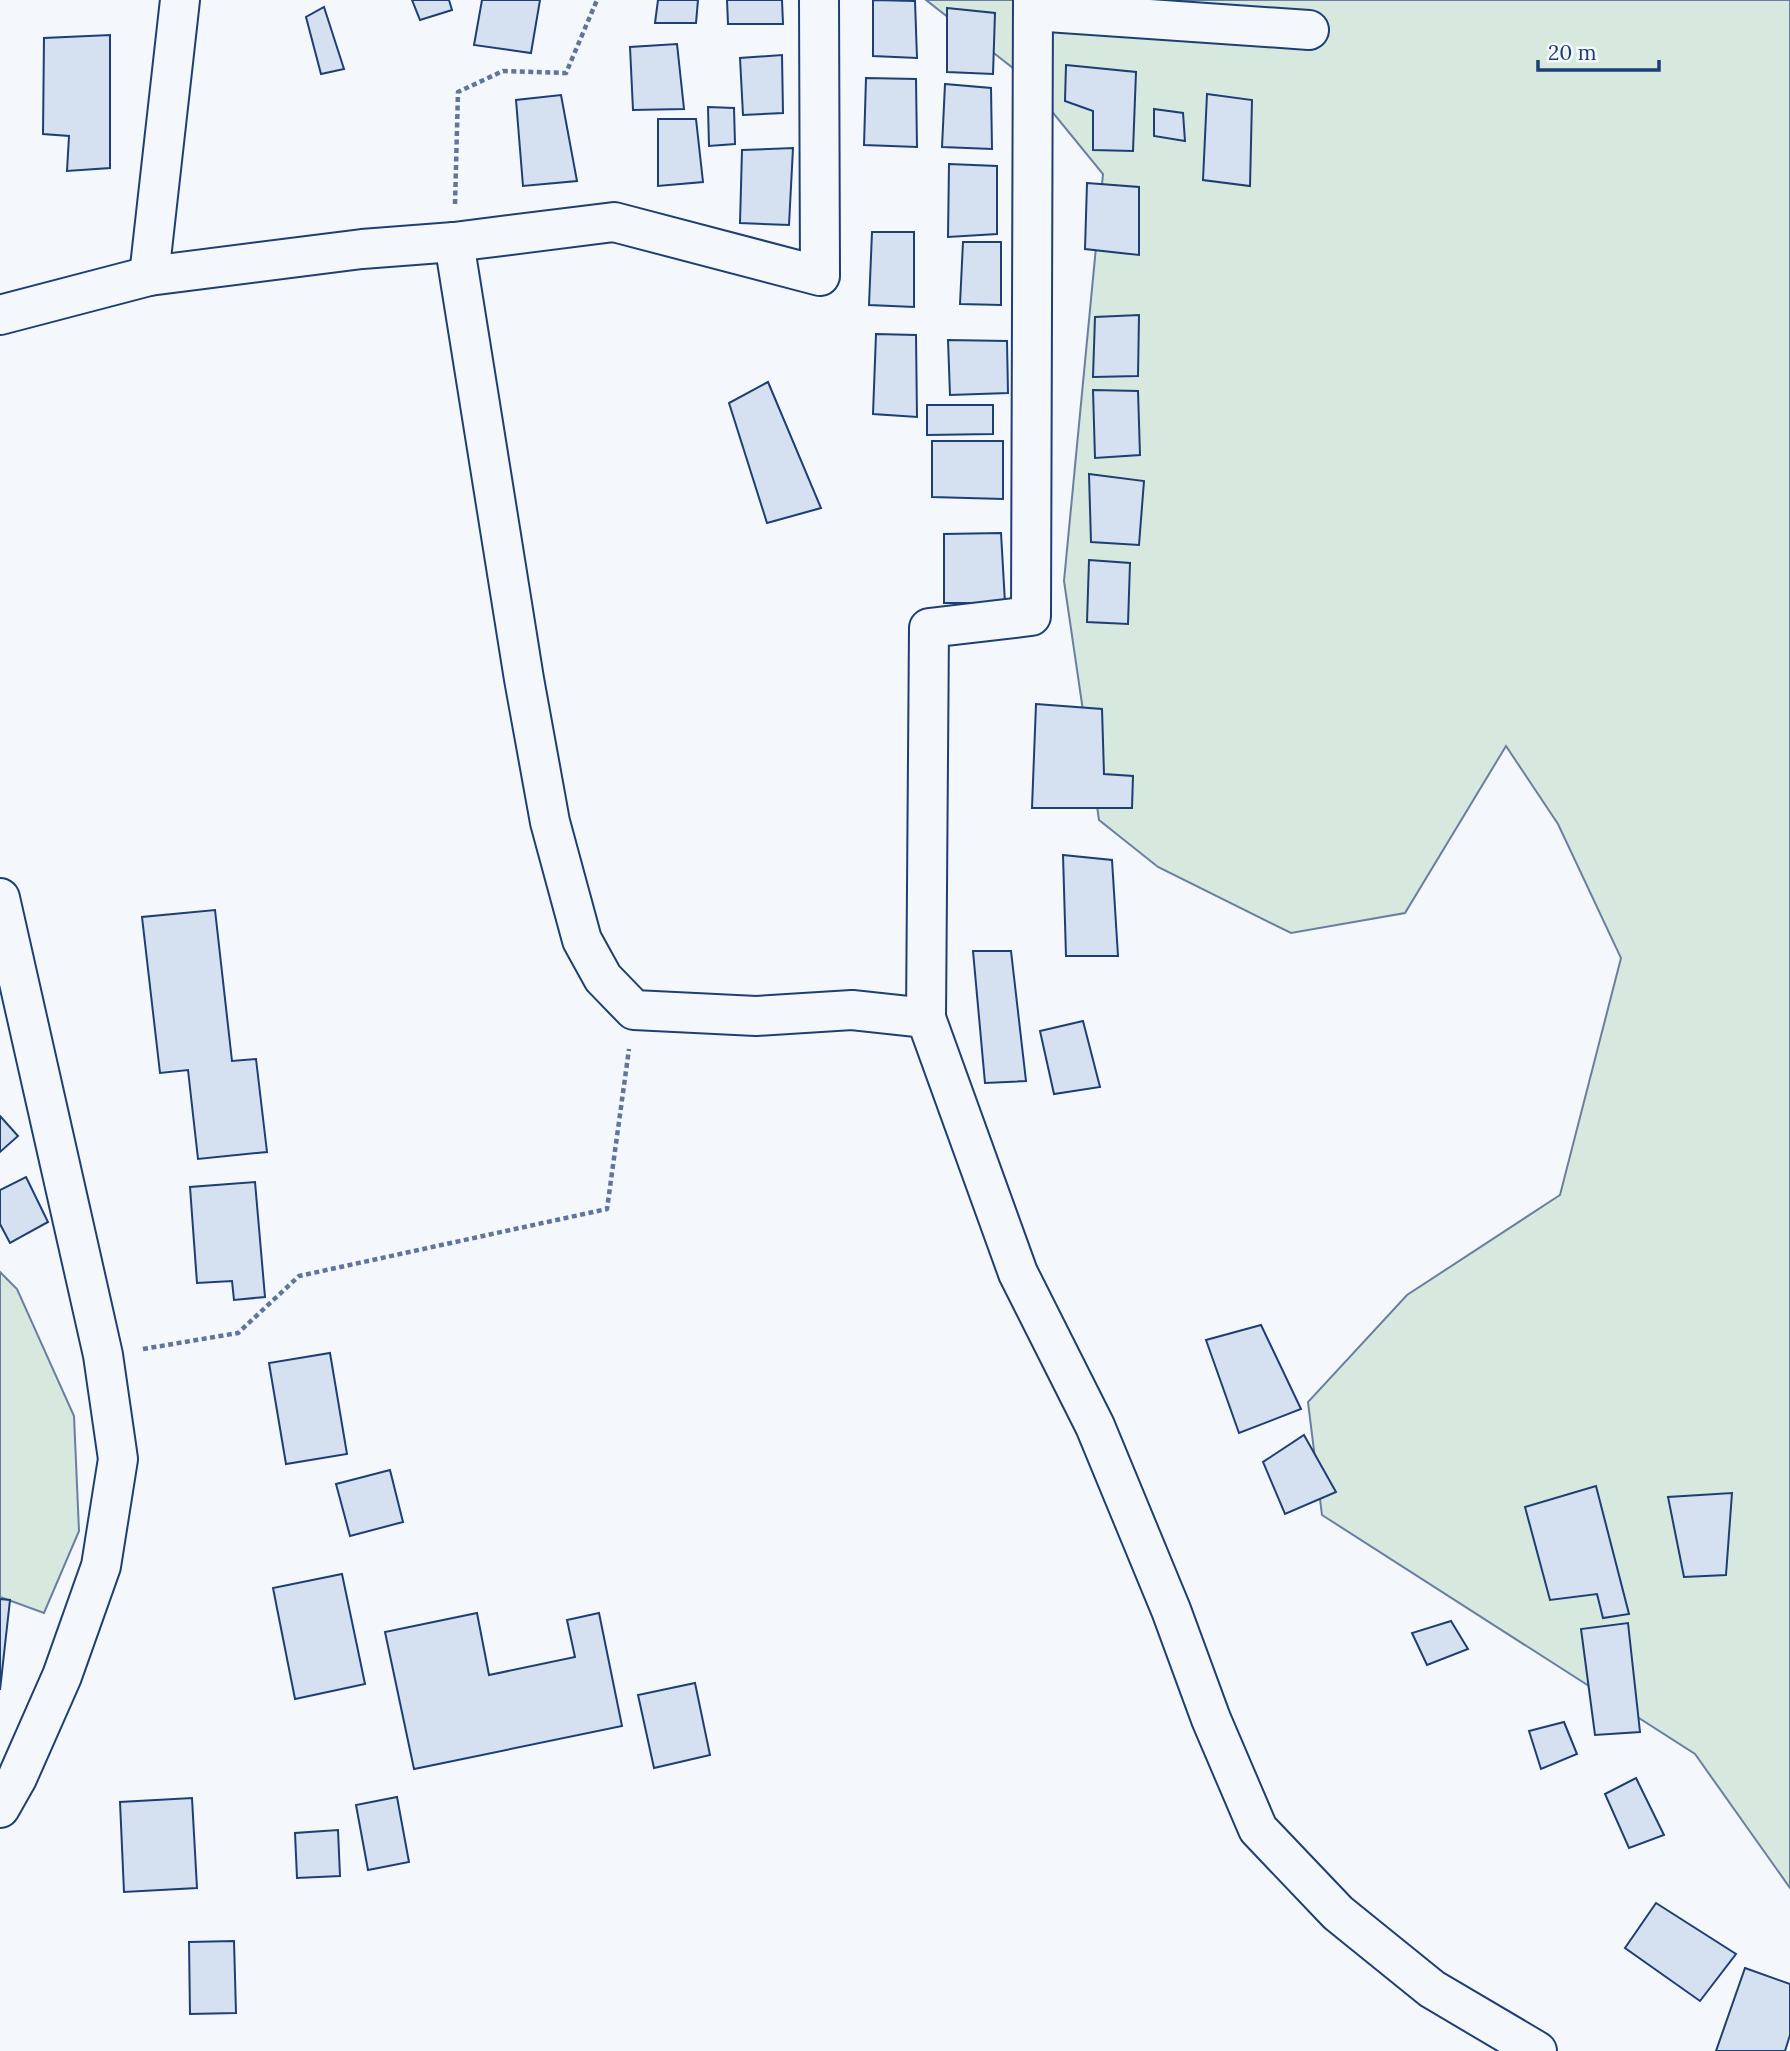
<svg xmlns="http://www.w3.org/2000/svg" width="1790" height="2051" font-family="Lora,serif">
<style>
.green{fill:#d7e8df;stroke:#687fa3;stroke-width:2}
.building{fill:#d5e0f0;stroke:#1d3f73;stroke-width:2}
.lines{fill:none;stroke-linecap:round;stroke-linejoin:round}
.minor-casing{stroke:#1d3f73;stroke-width:42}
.path{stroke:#5e769c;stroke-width:4.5;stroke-dasharray:5 3.5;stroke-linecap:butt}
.minor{stroke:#f4f7fb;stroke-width:38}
</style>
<rect width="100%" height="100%" fill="#f4f7fb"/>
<g class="green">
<path d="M926 0H1790V1888L1695 1754 1322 1515 1308 1402 1407 1295 1560 1195 1621 958 1558 824 1506 746 1405 913 1291 933 1158 867 1099 820 1064 581 1103 174 1023 76Z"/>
<path d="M0 1272 17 1289 74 1416 79 1531 44 1613 0 1597Z"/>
</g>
<g class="building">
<path d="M412 0H449L452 10 420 20Z"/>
<path d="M482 0H540L531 53 474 45Z"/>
<path d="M658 0H698L696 23H655Z"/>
<path d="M727 0H782L783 24H728Z"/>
<path d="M873 0 915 1 917 58 873 56Z"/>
<path d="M324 7 344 69 321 74 306 17Z"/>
<path d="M947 8 995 13 993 74 947 72Z"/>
<path d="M110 35V168L67 171 69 136 43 134 44 38Z"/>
<path d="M677 44 684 109 633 110 630 47Z"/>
<path d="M782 55 783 113 743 115 740 58Z"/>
<path d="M1066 65 1136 72 1133 151 1093 150V111L1065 101Z"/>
<path d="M866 78 916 79 917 147 864 145Z"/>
<path d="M945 84 991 88 992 149 942 147Z"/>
<path d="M1207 94 1252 100 1250 186 1203 180Z"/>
<path d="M561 95 577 181 523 186 516 100Z"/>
<path d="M708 107 734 108 735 144 709 146Z"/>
<path d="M1154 109 1183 113 1185 141 1154 136Z"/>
<path d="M658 119H696L703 182 658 186Z"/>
<path d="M793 148 789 225 740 223 742 150Z"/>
<path d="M949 164 997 166V234L948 237Z"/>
<path d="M1087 183 1139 187V255L1085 249Z"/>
<path d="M872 232H914V307L869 305Z"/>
<path d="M963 242H1001V305L960 304Z"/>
<path d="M1139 315 1138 376 1093 377 1095 317Z"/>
<path d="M876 334 916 335 917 417 873 414Z"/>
<path d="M948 340 1007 341 1008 393 950 395Z"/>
<path d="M768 382 821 508 767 523 729 403Z"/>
<path d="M1093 390 1138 391 1140 455 1095 458Z"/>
<path d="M927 405H993V434L927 435Z"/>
<path d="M932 441H1003V499L932 497Z"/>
<path d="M1089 474 1144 481 1139 545 1091 542Z"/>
<path d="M1001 533 1005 603H944V534Z"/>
<path d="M1089 560 1130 563 1128 624 1087 622Z"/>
<path d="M1036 704 1102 709 1104 774 1133 776 1132 808H1032Z"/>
<path d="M1063 855 1112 860 1118 956H1066Z"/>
<path d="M215 910 232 1061 256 1059 267 1152 198 1159 188 1070 160 1073 142 917Z"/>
<path d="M973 951H1011L1026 1081 985 1083Z"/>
<path d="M1083 1021 1100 1087 1054 1094 1040 1031Z"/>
<path d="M0 1116 18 1136 0 1152Z"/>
<path d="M26 1177 48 1222 10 1243 0 1224V1190Z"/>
<path d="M255 1182 265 1297 234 1300 232 1281 197 1283 190 1187Z"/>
<path d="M1261 1325 1301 1409 1239 1433 1206 1340Z"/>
<path d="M330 1353 347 1454 286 1464 269 1363Z"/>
<path d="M1304 1435 1336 1492 1285 1514 1263 1462Z"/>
<path d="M390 1470 403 1522 350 1536 336 1484Z"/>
<path d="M1596 1486 1629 1614 1603 1618 1597 1594 1550 1600 1525 1507Z"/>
<path d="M1732 1493 1726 1575 1684 1577 1668 1497Z"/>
<path d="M342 1574 365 1684 295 1699 273 1588Z"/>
<path d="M0 1599 10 1600 0 1690Z"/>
<path d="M477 1613 489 1675 575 1657 567 1620 599 1613 622 1726 414 1769 385 1632Z"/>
<path d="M1451 1621 1468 1649 1427 1665 1412 1633Z"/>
<path d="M1628 1623 1640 1732 1595 1735 1581 1629Z"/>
<path d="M695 1683 710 1755 654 1768 638 1695Z"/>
<path d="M1564 1722 1577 1754 1541 1769 1529 1731Z"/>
<path d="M1636 1778 1664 1835 1629 1848 1605 1794Z"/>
<path d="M397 1797 409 1862 368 1870 356 1805Z"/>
<path d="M192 1798 197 1888 124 1892 120 1802Z"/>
<path d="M338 1830 340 1876 297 1878 295 1833Z"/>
<path d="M1656 1903 1736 1954 1700 2001 1625 1948Z"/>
<path d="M234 1941 236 2013 190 2014 189 1942Z"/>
<path d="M1745 1968 1790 1984V2035L1785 2051H1716Z"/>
</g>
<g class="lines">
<g class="minor-casing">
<g id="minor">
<path d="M1033 11 1309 30"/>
<path d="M454 242 524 679 550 822 582 940 603 978 634 1010 756 1016 852 1010 926 1018 1018 1273 1095 1426 1171 1610 1211 1719 1258 1829 1338 1913 1432 1989 1537 2051"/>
<path d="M149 276 180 0"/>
<path d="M0 315 149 276 362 249 454 242 614 222 820 276 819 0"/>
<path d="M0 898 103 1355 118 1459 101 1566 62 1676 17 1778 0 1808"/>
<path d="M926 1018 929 628 1031 616 1033 0"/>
</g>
</g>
<g class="path">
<path d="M455 204 458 92 503 71 566 73 597 0"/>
<path d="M143 1349 238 1333 299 1276 607 1209 629 1049"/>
</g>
<use href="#minor" class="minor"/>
</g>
<path d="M1538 60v10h121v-10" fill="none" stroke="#1d3f73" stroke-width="3.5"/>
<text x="1548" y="60" font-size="21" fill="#1d3f73" stroke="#f4f7fb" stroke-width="5" paint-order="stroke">20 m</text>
</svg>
